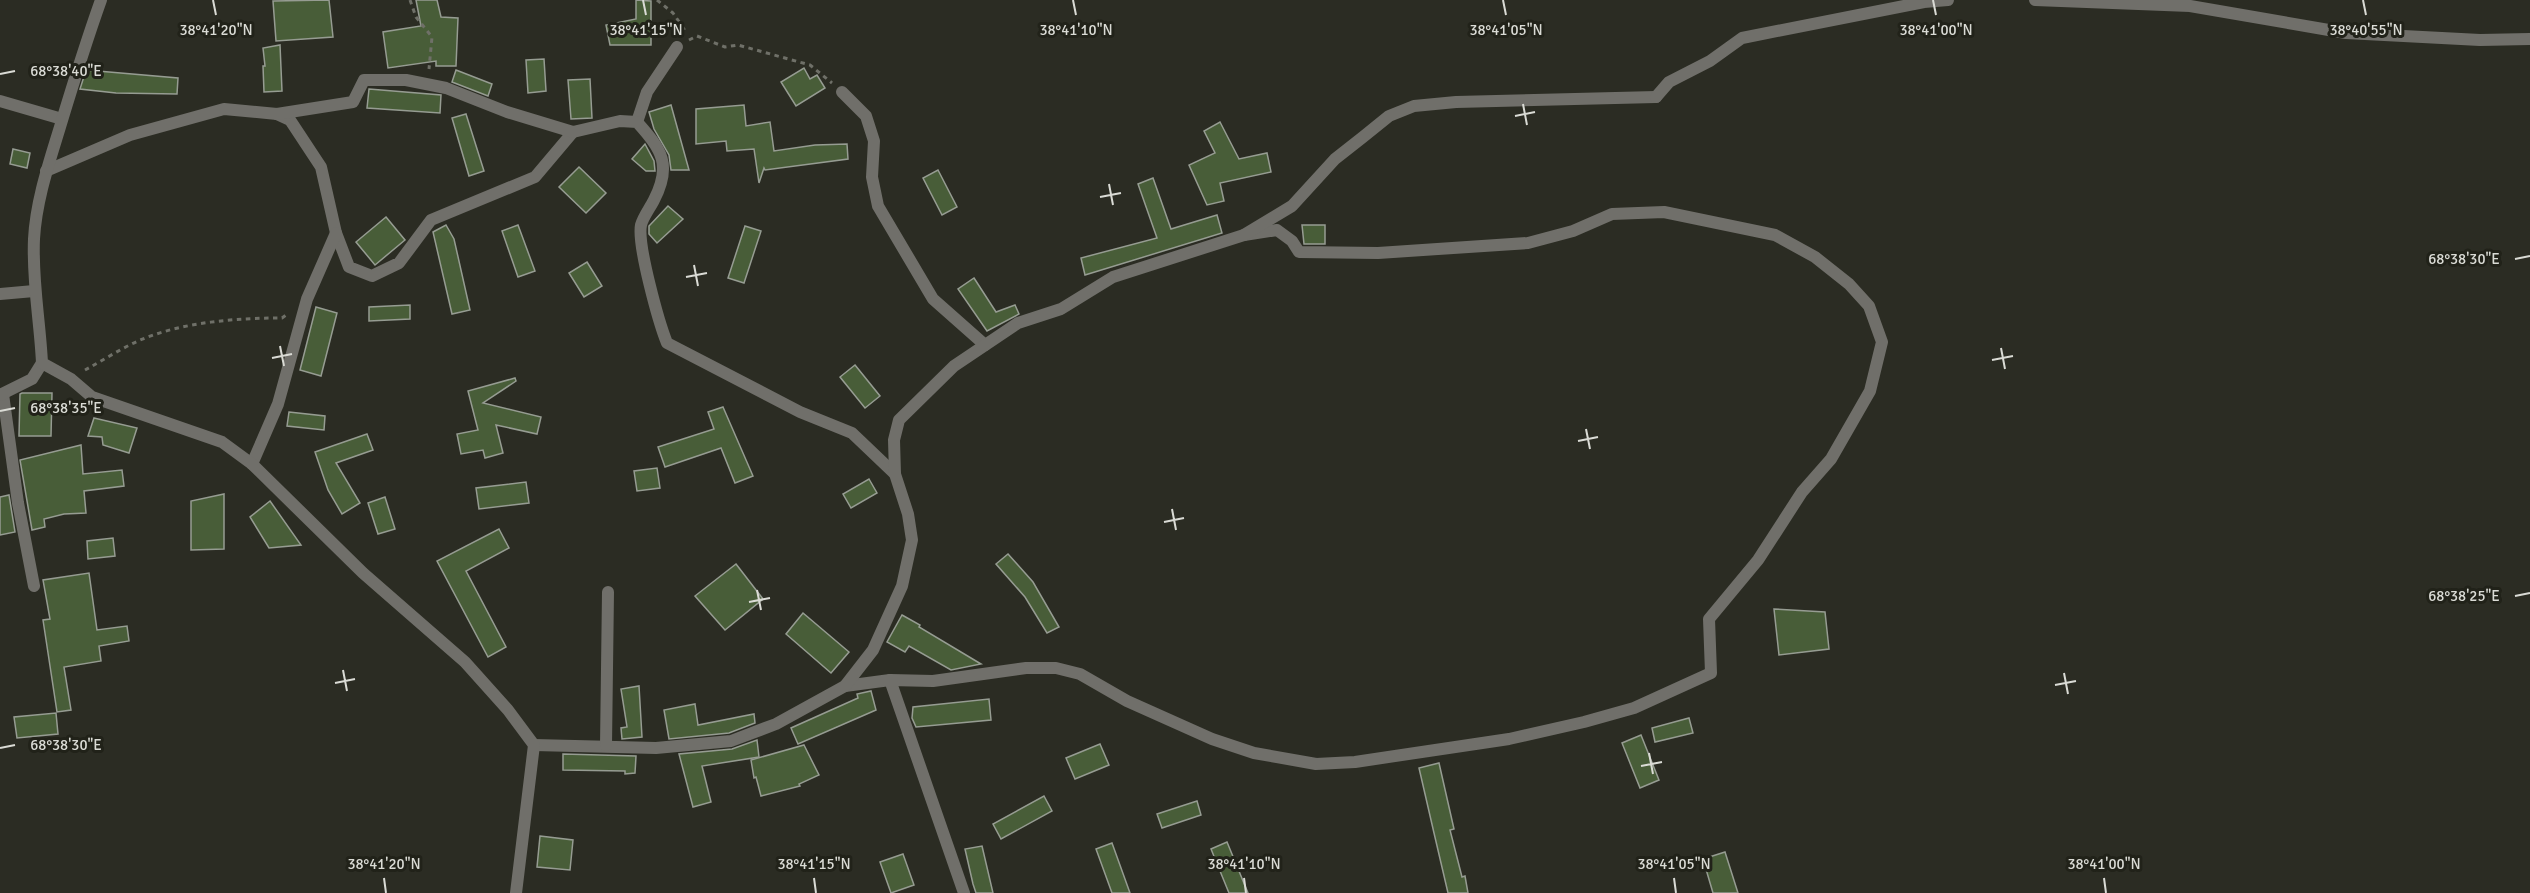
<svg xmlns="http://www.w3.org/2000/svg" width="2530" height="893" font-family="Signika,sans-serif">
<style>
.building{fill:#485d38;stroke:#969c92;stroke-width:1.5}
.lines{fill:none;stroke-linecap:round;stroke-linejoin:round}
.path{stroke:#6f7068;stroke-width:3;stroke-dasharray:4.5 4.5;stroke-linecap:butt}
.minor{stroke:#706f6a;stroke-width:12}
.tertiary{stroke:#706f6a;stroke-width:12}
.ticks{fill:none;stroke:#dadbd5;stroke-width:2}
.ticks-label{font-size:15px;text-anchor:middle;fill:#dadbd5;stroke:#212219;stroke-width:6;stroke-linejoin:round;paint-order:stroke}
</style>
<rect width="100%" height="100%" fill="#2b2c23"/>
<g class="building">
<path d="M329 0 333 37 276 41 273 1Z"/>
<path d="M416 0H437L441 17 458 18 456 66H436V61L388 68 383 32 421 26Z"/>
<path d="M636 0 651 1V45H610L606 25 636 19Z"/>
<path d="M280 45 282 91 264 92 263 66H265L263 48Z"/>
<path d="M544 59 546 91 528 93 526 60Z"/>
<path d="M804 68 810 79 817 75 825 88 796 106 781 82Z"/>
<path d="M86 70 178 78 177 94 116 93 80 89Z"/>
<path d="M456 70 492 84 488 96 452 82Z"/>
<path d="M590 79 592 118 571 119 568 80Z"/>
<path d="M369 89 441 95 440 113 367 108Z"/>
<path d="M671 105 689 170H671L669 155 654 129 649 112Z"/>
<path d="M744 105 746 126 770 122 774 151 815 145 847 144 848 159 765 170 764 168 759 183 754 149 727 151 726 141 696 144V109Z"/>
<path d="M466 114 484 171 469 176 452 118Z"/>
<path d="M1220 122 1239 159 1267 153 1271 172 1220 183 1224 201 1207 205 1189 165 1215 153 1204 131Z"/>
<path d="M645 144 654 161 655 171H646L632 159Z"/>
<path d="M13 149 30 153 27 168 10 164Z"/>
<path d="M579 167 606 193 586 213 559 187Z"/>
<path d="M938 170 957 207 942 215 923 178Z"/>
<path d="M1153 178 1171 229 1217 215 1222 233 1085 275 1081 258 1157 238 1138 184Z"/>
<path d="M668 206 683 219 657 243 649 234V226Z"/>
<path d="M386 217 405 240 375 265 356 242Z"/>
<path d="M446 225 454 239 470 310 452 314 433 232Z"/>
<path d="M518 225 535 271 518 277 502 231Z"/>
<path d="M1302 225H1325V244H1304Z"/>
<path d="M745 226 761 231 744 283 728 278Z"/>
<path d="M587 262 602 286 584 297 569 273Z"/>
<path d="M974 278 996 312 1015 305 1019 314 987 331 958 289Z"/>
<path d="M410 305V319L369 321V307Z"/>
<path d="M316 307 337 313 321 376 300 370Z"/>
<path d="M855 365 880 396 865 408 840 377Z"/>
<path d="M515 378 516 381 483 403 541 417 537 434 496 425 503 453 485 458 483 450 461 454 457 434 478 430 468 391Z"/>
<path d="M22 393H52L51 436H19L20 394Z"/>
<path d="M723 407 753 476 735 483 721 448 665 467 658 447 714 429 708 412Z"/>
<path d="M289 412 325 416 324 430 287 426Z"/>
<path d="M94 418 137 428 129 453 103 445 102 437 88 436Z"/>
<path d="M367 434 373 450 336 463 360 503 342 514 328 490 315 452Z"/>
<path d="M81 445 83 474 122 470 124 486 84 491 86 513 64 514 44 519 45 527 32 530 20 460Z"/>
<path d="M657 468 660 488 637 491 634 471Z"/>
<path d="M869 479 877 493 851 508 843 494Z"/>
<path d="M526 482 529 503 479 509 476 488Z"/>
<path d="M224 494V549L191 550V501Z"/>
<path d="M9 495 15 532 0 535V497Z"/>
<path d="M385 497 395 529 378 534 368 503Z"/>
<path d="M270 501 301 545 269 548 250 517Z"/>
<path d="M499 529 509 548 466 571 506 647 488 657 437 561Z"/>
<path d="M113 538 115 556 88 559 87 541Z"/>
<path d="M1008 554 1033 582 1059 627 1047 633 1025 597 996 564Z"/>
<path d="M736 564 763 599 725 630 695 596Z"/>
<path d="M89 573 97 630 127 626 129 641 99 646 101 661 64 667 71 710 57 712 43 620 50 619 43 580Z"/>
<path d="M1774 609 1825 612 1829 649 1779 655Z"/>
<path d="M803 613 849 652 831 673 786 634Z"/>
<path d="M902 615 920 625 919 627 981 664 951 670 909 646 905 652 887 642Z"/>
<path d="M639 686 642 737 622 739 621 728 627 727 621 689Z"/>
<path d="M871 691 876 710 798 744 791 728 858 698 857 694Z"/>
<path d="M989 699 991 720 916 727 912 718 913 707Z"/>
<path d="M695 704 698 725 754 714 755 723 729 733 669 739 664 710Z"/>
<path d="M56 713 58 734 17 738 14 717Z"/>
<path d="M1689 718 1693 733 1655 742 1652 728Z"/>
<path d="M1641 735 1659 780 1640 788 1622 743Z"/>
<path d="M757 740 759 757 702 766 711 802 693 807 679 754 732 749Z"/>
<path d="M1100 744 1109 765 1075 779 1066 758Z"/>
<path d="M804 745 819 775 799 784 800 786 761 796 756 777 754 778 751 760Z"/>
<path d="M563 754 636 756 635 773 625 774V771L563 770Z"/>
<path d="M1439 763 1454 829 1450 830 1462 877 1465 876 1468 893H1448L1434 833 1419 768Z"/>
<path d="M1044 796 1052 811 1001 839 993 824Z"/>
<path d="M1197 801 1201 815 1162 828 1157 814Z"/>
<path d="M540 836 573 840 570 870 537 867Z"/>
<path d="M1227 842 1248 893H1229L1211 849Z"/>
<path d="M1112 843 1130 893H1112L1096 849Z"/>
<path d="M982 846 993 893H976L973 884 965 849Z"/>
<path d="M1725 852 1738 893H1713L1703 859Z"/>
<path d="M903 854 914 885 891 893 880 862Z"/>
</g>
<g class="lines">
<g class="path">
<path d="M410 0 416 17 432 37 429 69"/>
<path d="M657 0 673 13 684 29 682 34"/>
<path d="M689 40 697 36 725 47 738 45 810 65 832 83"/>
<path d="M85 370C102 361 120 349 138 341 181 322 236 318 282 318L286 315"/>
</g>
<g class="minor">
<path d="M842 92 866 116 874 141 872 177 878 206 933 299 985 345"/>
<path d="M0 101 62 119"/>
<path d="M277 114 290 120 321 167 336 233 349 267 372 276 399 263 431 220 535 177 573 132"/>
<path d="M637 122 647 92 677 47"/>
<path d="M46 171 130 135 224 109 277 114 353 102 364 80H406L446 88 507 112 573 132 620 121 637 122C662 150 672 165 654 200 650 208 643 217 641 225 637 245 659 323 667 343L800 412 852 433 895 474"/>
<path d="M0 294 34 291"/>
<path d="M3 394 18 503 34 586"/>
<path d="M0 395 32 379 42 363"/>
<path d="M252 464 278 404 307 299 336 233"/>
<path d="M890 680 964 893"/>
<path d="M845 686 890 680 933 681 1026 668H1056L1080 674 1127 701 1212 739 1254 753 1316 764 1355 762 1509 739 1584 722 1634 708 1711 673 1709 619 1758 560 1802 492 1831 459 1870 391 1882 342 1869 306 1849 284 1815 257 1775 235 1664 212 1612 214 1573 231 1528 243 1378 253 1299 252 1292 241 1277 230 1244 235"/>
<path d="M534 745 656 748 731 741 776 724 845 686 873 650 902 586 912 540 908 514 895 474 894 440 899 420 954 366 1018 323 1061 309 1113 277 1244 235 1292 206 1335 159 1363 137 1389 116 1414 106 1456 102 1656 97"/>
<path d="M606 745 608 592"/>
</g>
<g class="tertiary">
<path d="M101 0C86 42 73 84 60 127 49 163 36 201 34 239 32 281 40 321 42 363L71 379 92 397 222 442 252 464 363 573 465 662 508 710 534 745 516 893"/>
<path d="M2035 0 2190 6 2346 33 2480 40 2530 39"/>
<path d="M1656 97 1669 82 1710 61 1742 38 1924 2 1948 0"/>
</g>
</g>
<path class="ticks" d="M213 0 216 15M643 0 646 15M1073 0 1076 15M1503 0 1506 15M1933 0 1936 15M2363 0 2366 15M0 74 15 71M1523 104 1527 125M1515 116 1535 112M1109 184 1113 205M1100 197 1121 193M2515 259 2530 256M694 265 698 286M686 277 707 273M280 346 284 366M2001 348 2005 369M272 358 292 354M1992 360 2013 356M0 411 15 408M1586 429 1590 449M1578 441 1598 437M1172 509 1176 530M1164 522 1184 518M757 590 761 610M2515 596 2530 593M749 602 770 598M343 670 347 691M2064 673 2068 694M335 683 355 679M2055 685 2076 681M0 748 15 745M1649 753 1653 774M1641 766 1662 762M384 878 386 893M814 878 816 893M1244 878 1246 893M1674 878 1676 893M2104 878 2106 893"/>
<g class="ticks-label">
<text x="216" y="35">38°41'20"N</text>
<text x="646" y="35">38°41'15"N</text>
<text x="1076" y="35">38°41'10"N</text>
<text x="1506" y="35">38°41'05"N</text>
<text x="1936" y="35">38°41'00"N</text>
<text x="2366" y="35">38°40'55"N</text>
<text x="66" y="76">68°38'40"E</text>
<text x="2464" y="264">68°38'30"E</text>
<text x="66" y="413">68°38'35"E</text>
<text x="2464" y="601">68°38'25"E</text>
<text x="66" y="750">68°38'30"E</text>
<text x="384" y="869">38°41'20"N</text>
<text x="814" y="869">38°41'15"N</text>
<text x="1244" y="869">38°41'10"N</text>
<text x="1674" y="869">38°41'05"N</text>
<text x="2104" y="869">38°41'00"N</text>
</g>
</svg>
